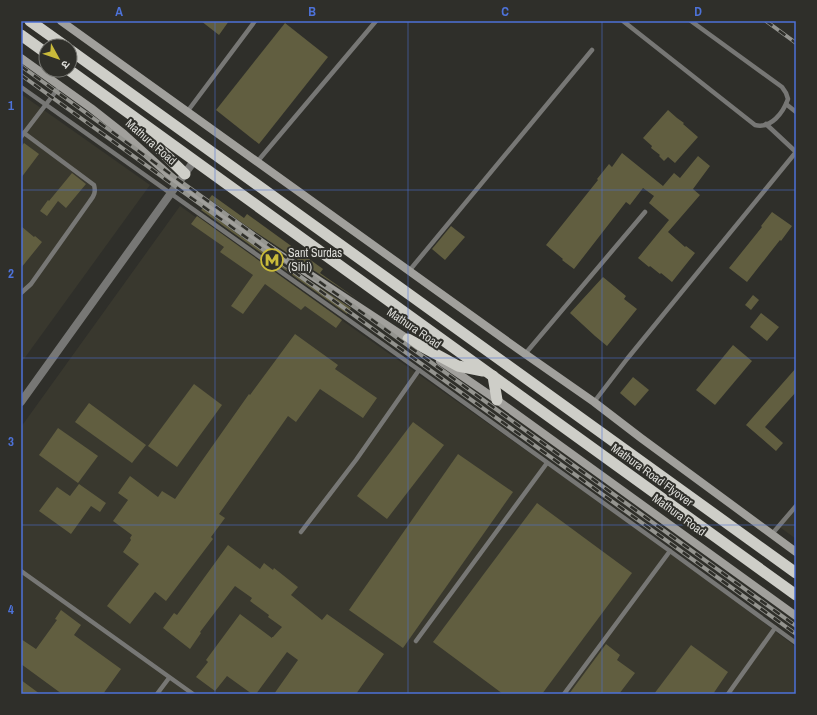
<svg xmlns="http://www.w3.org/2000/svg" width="817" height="715" font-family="'Archivo Narrow','Noto Sans Devanagari',sans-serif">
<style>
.built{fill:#39382e}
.building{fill:#615e40}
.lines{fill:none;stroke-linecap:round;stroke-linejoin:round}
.service{stroke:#777775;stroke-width:4.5}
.tertiary{stroke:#777775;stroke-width:8}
.secondary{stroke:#a1a09c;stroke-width:8}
.trunk{stroke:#cecec8;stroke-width:11}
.rail-casing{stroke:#94948f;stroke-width:4}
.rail{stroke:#2f2f2a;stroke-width:2.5;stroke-dasharray:8;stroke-linecap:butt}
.grid{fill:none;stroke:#4d72d8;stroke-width:1;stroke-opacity:0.55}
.labels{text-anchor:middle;stroke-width:4;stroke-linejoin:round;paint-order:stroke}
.street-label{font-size:12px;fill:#ddddd9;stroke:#2f2f2a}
.poi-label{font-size:12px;fill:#ddddd9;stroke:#2f2f2a;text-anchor:start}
.neatline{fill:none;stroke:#4d72d8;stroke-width:1.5}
.grid-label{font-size:13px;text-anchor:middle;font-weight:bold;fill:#4d72d8}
</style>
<rect width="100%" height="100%" fill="#2f2f2a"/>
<g class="built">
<path d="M21 94 150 185 21 363Z"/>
<path d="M180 206 670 552 796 647V694H21V427Z"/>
<path d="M796 503V539L777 525Z"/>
</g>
<g class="building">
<path d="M201 21H229L219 35Z"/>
<path d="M285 23 328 57 259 144 216 110Z"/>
<path d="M668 110 677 118 684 123 683 124 698 137 675 163 668 157 664 161 659 156 660 155 651 148 652 146 643 138Z"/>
<path d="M24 143 39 154 21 178V147Z"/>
<path d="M622 153 663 186 674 173 680 178 698 156 710 166 693 189 700 195 668 232 685 247 686 246 695 253 672 282 661 273 660 274 650 266 649 267 638 258 669 220 649 203 654 196 643 188 630 205 626 202 574 269 562 260 563 259 546 245 598 180 597 179 609 164 612 167Z"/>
<path d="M72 173 86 184 66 208 58 201 47 216 40 211 48 200 49 201Z"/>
<path d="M212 195 244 218 247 214 323 269 320 273 357 299 245 225 209 199Z"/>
<path d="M203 208 239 235 351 308 347 314 201 210Z"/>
<path d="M772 212 792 226 781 241 780 240 747 282 729 268 762 227 761 226Z"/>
<path d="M197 216 342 320 336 328 305 306 301 310 265 284 243 314 231 306 253 275 220 252 224 247 191 224Z"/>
<path d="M21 226 34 237 35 236 42 242 21 268Z"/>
<path d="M451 226 465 237 445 260 432 249Z"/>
<path d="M603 277 626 296 624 299 637 309 607 346 595 336 570 313Z"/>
<path d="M753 295 759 300 751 310 745 305Z"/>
<path d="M761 313 779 327 767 341 750 327Z"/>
<path d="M295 334 338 365 335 369 377 398 363 418 320 389 296 422 288 416 219 514 225 518 211 537 213 539 166 601 155 592 130 624 107 606 139 564 123 552 131 540 130 538 132 535 113 521 128 500 118 493 130 476 158 497 162 491 175 499 249 394 250 395Z"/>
<path d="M733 345 752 361 715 405 696 390Z"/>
<path d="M796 368V392L765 427 783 443 776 451 746 425Z"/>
<path d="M633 377 649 390 635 406 620 393Z"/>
<path d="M194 384 222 405 177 467 148 446Z"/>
<path d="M89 403 146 445 132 463 75 422Z"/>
<path d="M413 422 444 445 387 519 357 496Z"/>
<path d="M58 428 98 456 78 483 39 455Z"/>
<path d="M458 454 513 492 403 648 349 610Z"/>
<path d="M79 484 106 503 100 512 91 506 71 534 39 511 57 487 70 496Z"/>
<path d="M537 503 632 573 542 694H503L433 642Z"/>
<path d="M228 545 260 569 264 563 273 570 274 568 298 587 291 595 322 620 327 614 384 654 356 694H274L298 660 287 652 256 694H252L227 676 215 691 196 677 208 662 206 660 240 614 272 638V637H273L282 627 268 617 269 615 250 601 252 598 235 586 200 632 201 633 190 649 163 628 174 613 177 615Z"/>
<path d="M61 610 81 625 74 635 121 669 103 694H62L21 664V639L36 649 57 620 55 619Z"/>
<path d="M606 644 620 655 617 660 635 673 619 694H569Z"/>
<path d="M691 645 728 672 713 694H654Z"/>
<path d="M21 680 40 694H21Z"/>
</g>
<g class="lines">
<g class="service">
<path d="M623 21 755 125C771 129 783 113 788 99L786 93 782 87 691 21"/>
<path d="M21 87 419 370 670 551 796 643"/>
<path d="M786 104 796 112"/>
<path d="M187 112 255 21"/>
<path d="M766 124 796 152"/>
<path d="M21 137 60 86"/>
<path d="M257 162 376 21"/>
<path d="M409 271 592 50"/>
<path d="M21 293 31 284 90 201C94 196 96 192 94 185L24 133"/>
<path d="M525 354 645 212"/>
<path d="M594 402 627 359 796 152"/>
<path d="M301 532 356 460 419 370"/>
<path d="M772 534 796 506"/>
<path d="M21 571 193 694"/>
<path d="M416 641 547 463"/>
<path d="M157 694 169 678"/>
<path d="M564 694 670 551"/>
<path d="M728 694 775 628"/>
</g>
<path class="tertiary" d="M21 402 194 161"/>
<g class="secondary">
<path d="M61 21 518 349 594 402 641 438 796 552"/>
<path d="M21 58 91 108 124 134 178 183 242 230 411 341"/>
<path d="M440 361 497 400 796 616"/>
</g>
<g class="trunk">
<path d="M30 21 65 46"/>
<path d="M21 35 46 53"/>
<path d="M70 50 796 573"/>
<path d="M69 70 796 595"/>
<path d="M134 124 185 174"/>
<path d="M408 339 458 366 483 371"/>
<path d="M493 376 497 400"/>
</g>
<g class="rail-casing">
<g id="rail">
<path d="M766 21 796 43"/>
<path d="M21 66 796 626"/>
<path d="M21 75 796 634"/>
</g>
</g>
<use href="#rail" class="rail"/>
</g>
<path class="grid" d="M215 21V694M408 21V694M602 21V694M21 190H796M21 358H796M21 525H796"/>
<defs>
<g id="metro-ring" transform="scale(1.15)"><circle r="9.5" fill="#2f2f2a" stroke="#c9ba3a" stroke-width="1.5"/><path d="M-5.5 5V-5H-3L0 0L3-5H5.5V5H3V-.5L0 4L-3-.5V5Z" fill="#c9ba3a"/></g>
</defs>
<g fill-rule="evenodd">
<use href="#metro-ring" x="272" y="260"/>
</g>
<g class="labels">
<g class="street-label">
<text transform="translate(151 142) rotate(41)" y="4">Mathura Road</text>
<text transform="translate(414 328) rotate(34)" y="4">Mathura Road</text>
<text transform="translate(652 475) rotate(36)" y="4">Mathura Road Flyover</text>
<text transform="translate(679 515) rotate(36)" y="4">Mathura Road</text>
</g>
<g class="poi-label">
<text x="288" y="257">Sant Surdas<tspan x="288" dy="14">(Sihi)</tspan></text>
</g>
</g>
<rect width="817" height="715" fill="none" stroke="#2f2f2a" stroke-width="44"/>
<g transform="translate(58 58) rotate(130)"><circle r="19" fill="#2f2f2a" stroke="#757570"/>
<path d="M0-3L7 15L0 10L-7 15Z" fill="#c9ba3a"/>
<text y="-6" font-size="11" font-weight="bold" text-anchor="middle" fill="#ddddd9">उ</text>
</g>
<rect x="22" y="22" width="773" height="671" class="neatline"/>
<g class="grid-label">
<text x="119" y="16">A</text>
<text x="312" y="16">B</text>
<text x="505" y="16">C</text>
<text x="698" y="16">D</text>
<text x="11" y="110">1</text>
<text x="11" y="278">2</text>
<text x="11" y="446">3</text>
<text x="11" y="614">4</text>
</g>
</svg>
